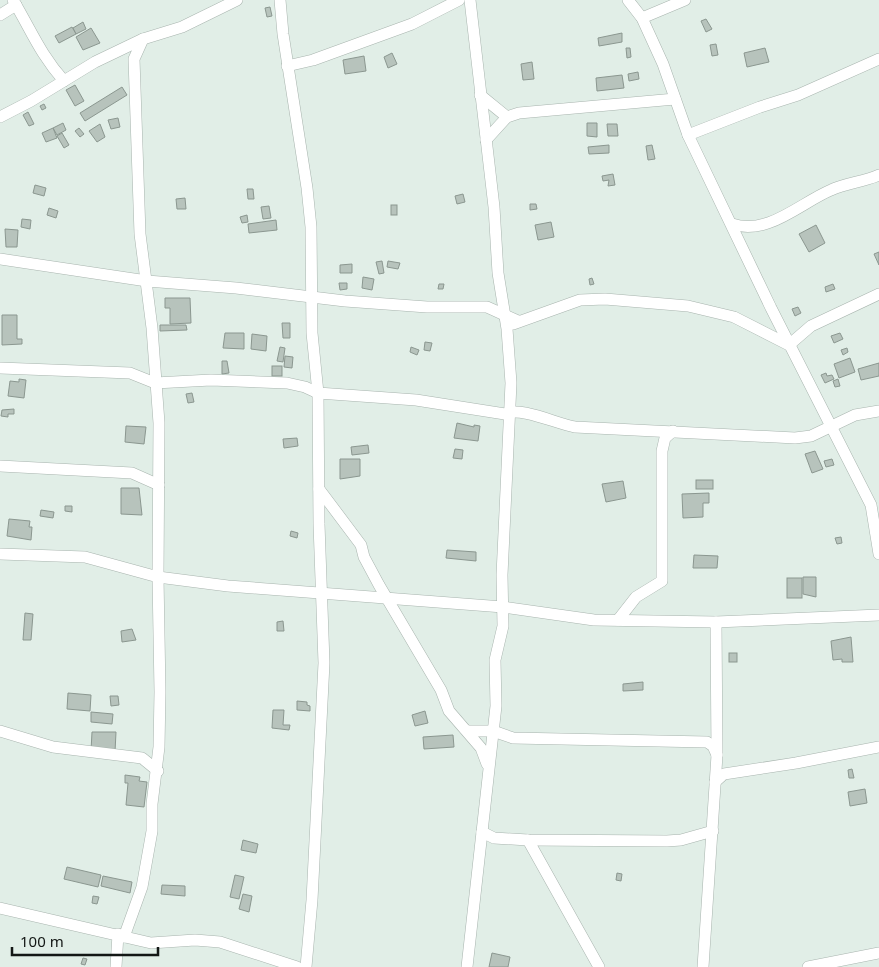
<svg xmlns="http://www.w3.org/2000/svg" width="879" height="967" font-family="'Noto Sans',sans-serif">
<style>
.building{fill:#b7c3bc;stroke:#8b9790}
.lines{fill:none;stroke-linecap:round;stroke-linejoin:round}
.street-casing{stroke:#a8b4ae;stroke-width:12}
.street{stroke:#fff;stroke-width:11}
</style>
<rect width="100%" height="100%" fill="#e1eee7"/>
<g class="building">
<path d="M270 7 272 16 267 17 265 8Z"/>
<path d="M706 19 712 29 706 32 701 21Z"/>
<path d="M83 22 86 29 76 34 73 28Z"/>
<path d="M72 27 76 34 59 43 55 36Z"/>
<path d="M91 28 100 43 83 50 76 37Z"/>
<path d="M622 33V42L599 46 598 38Z"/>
<path d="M716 44 718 55 712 56 710 45Z"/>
<path d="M626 48H630L631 57 627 58Z"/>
<path d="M765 48 769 62 747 67 744 53Z"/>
<path d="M392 53 397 64 388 68 384 57Z"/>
<path d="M364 56 366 71 345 74 343 60Z"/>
<path d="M532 62 534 79 523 80 521 64Z"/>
<path d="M638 72 639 79 629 81 628 74Z"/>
<path d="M622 75 624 88 597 91 596 78Z"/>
<path d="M75 85 84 101 75 106 66 90Z"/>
<path d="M122 87 127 95 85 121 80 113Z"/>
<path d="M44 104 46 108 42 110 40 106Z"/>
<path d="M28 112 34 124 29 126 23 115Z"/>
<path d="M118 118 120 127 111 129 108 120Z"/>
<path d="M63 123 66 130 57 135 53 128Z"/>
<path d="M587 123H597V137L587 136Z"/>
<path d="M100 124 105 137 97 142 89 131Z"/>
<path d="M607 124H617L618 136H608Z"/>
<path d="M53 128 57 138 46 142 42 133Z"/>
<path d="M79 128 84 134 80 137 75 131Z"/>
<path d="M62 133 69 145 64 148 57 136Z"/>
<path d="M609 145V153L589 154 588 147Z"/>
<path d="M652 145 655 159 648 160 646 146Z"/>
<path d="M613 174 615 185 608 186 609 180 603 181 602 176Z"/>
<path d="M35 185 46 188 44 196 33 193Z"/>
<path d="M247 189H253L254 199H248Z"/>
<path d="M463 194 465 202 457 204 455 196Z"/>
<path d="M185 198 186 209H177L176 199Z"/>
<path d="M530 204H536L537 209 530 210Z"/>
<rect x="391" y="205" width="6" height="10"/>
<path d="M269 206 271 218 263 219 261 207Z"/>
<path d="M49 208 58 211 56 218 47 215Z"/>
<path d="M247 215 248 222 242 223 240 217Z"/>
<path d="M22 219 31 220 30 229 21 227Z"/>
<path d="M276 220 277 230 249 233 248 224Z"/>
<path d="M551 222 554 237 538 240 535 225Z"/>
<path d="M816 225 825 243 809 252 799 234Z"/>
<path d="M5 229 18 230 17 247H6Z"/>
<path d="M879 252V265L874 254Z"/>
<path d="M382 261 384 273 379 274 376 262Z"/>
<path d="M388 261 400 263 398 269 387 267Z"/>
<path d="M352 264V273H340V265Z"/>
<path d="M363 277 374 279 372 290 362 288Z"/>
<path d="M592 278 594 284 590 285 589 279Z"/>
<path d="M339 283H347V289L340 290Z"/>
<path d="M439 284H444L443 289H438Z"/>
<path d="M833 284 835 289 826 292 825 287Z"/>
<path d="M165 298H190L191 323 170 324V308H165Z"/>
<path d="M798 307 801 313 795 316 792 309Z"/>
<path d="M2 315H17V339H22V344L2 345Z"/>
<path d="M282 323H290V338H283Z"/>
<path d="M160 325H186L187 330 160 331Z"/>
<path d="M225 333H244V349L223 348Z"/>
<path d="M840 333 843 339 834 343 831 336Z"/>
<path d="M252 334 267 336 266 351 251 349Z"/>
<path d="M425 342 432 343 430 351 424 350Z"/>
<path d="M280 347 285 348 283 362 277 361Z"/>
<path d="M411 347 419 350 417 355 410 352Z"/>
<path d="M847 348 848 352 843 355 841 350Z"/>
<path d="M285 356 293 357 292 368 284 367Z"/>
<path d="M850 358 855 372 839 378 834 364Z"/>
<path d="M222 361H227L229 373 222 374Z"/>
<path d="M879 363V376L861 380 858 369Z"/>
<rect x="272" y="366" width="10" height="10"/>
<path d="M826 373 827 376 832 375 834 379 825 383 821 375Z"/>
<path d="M19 379 26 380 24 398 8 396 10 381 19 382Z"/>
<path d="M838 379 840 386 835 387 833 381Z"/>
<path d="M192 393 194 402 188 403 186 394Z"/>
<path d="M14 409V414H8V417L1 416 2 410Z"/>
<path d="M457 423 474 427V425L480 426 478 441 454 438Z"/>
<path d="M126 426 146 427 144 444 125 442Z"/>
<path d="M297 438 298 446 284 448 283 439Z"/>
<path d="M368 445 369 453 352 455 351 447Z"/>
<path d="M455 449 463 450 462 459 453 458Z"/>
<path d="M815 451 823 469 812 473 805 454Z"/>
<path d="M340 459H360V476L340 479Z"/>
<path d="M832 459 834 465 826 467 824 461Z"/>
<rect x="696" y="480" width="17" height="9"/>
<path d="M623 481 626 498 606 502 602 484Z"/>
<path d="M121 488H139L142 515 121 514Z"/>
<path d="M709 493V503H703V517L683 518 682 494Z"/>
<path d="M65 506H72V512L65 511Z"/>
<path d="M41 510 54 512 53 518 40 516Z"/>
<path d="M9 519 30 521 29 527H32L31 540 7 536Z"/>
<path d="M291 531 298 533 297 538 290 536Z"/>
<path d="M841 537 842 543 837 544 835 538Z"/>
<path d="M447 550 476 552V561L446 558Z"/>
<path d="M694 555 718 556 717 568H693Z"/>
<path d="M803 577H816V597L803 594Z"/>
<rect x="787" y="578" width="15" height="20"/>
<path d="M25 613 33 614 31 640H23Z"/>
<path d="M283 621 284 631H277V622Z"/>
<path d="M132 629 136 640 122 642 121 631Z"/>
<path d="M851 637 853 662H842V659L833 660 831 641Z"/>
<rect x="729" y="653" width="8" height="9"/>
<path d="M643 682V690L623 691V684Z"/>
<path d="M68 693 91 695 90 711 67 709Z"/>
<path d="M110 696H118L119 705 111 706Z"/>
<path d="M297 701 307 702V705L310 706V711L297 710Z"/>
<path d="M273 710H284L283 725H290L289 730 272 728Z"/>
<path d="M425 711 428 723 415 726 412 715Z"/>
<path d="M91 712 113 714 112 724 91 722Z"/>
<path d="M92 732H116L115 752 91 751Z"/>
<path d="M453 735 454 747 424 749 423 737Z"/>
<path d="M852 769 854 778H849L848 770Z"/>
<path d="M125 775 140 777 139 781 147 782 144 807 126 805 128 783H125Z"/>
<path d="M865 789 867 803 850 806 848 792Z"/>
<path d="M243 840 258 844 256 853 241 850Z"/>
<path d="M67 867 101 875 98 887 64 879Z"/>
<path d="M617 873 622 874 621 881 616 880Z"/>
<path d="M235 875 244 877 239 899 230 897Z"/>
<path d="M103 876 132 882 130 893 101 886Z"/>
<path d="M162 885 185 886V896L161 894Z"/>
<path d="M243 894 252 896 249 912 239 909Z"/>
<path d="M93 896 99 897 97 904 92 903Z"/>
<path d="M492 953 510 957 508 967H489Z"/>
<path d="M83 958 87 959 85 965 81 964Z"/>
</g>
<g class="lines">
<g class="street-casing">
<g id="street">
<path d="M13 0C31 30 40 54 64 81"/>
<path d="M280 0 283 34 307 188 311 227 312 333 318 393 319 524 324 663 312 900 306 967"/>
<path d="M628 0 642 18 663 64 688 135 771 308 871 505 879 554"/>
<path d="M0 15 16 5"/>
<path d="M642 18 685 0"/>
<path d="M287 66 313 60 412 24 459 0"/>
<path d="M480 95 507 117"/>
<path d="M0 117 31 101 95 62 143 39 182 27 237 0"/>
<path d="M688 135 760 107 798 95 879 59"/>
<path d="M486 140 507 117 519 113 675 99"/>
<path d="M732 224C768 236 800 203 831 190 846 183 863 182 879 175"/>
<path d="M0 259 147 281 236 288 345 301 427 307H487L518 321"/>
<path d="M513 324 580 300 605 299 688 306 734 317 789 345 811 326 879 294"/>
<path d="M0 368 130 373 155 383 211 380 287 383 305 387 318 393 416 400 505 414C520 406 557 424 575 427L795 438 811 436 855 415 879 411"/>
<path d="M0 466 132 473 159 485"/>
<path d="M319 489 361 545 364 557 379 585 441 690 449 711 481 748 487 764"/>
<path d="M0 554 85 557 158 577 228 586 503 607 594 620 716 622 879 615"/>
<path d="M618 620 636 597 662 581V451L665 438 673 431"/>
<path d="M0 731 53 747 142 758 158 771"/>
<path d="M468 731H493L513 738 707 742 713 746 717 755"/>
<path d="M715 782 724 774 796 763 879 747"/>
<path d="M482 832 494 838 528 840 667 841 681 840 713 831"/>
<path d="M528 840 599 967"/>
<path d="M0 908 151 943 195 940 220 942 297 967"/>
<path d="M124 937 142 887 152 831V804L159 747 160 692 158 577 159 423 152 328 140 234 134 59 143 39"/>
<path d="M116 967 118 934"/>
<path d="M467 967 496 706 495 660 503 626 502 575 511 383 507 329 498 273 494 207 470 0"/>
<path d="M703 967 717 755 716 622"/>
<path d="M808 967 879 953"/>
</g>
</g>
<use href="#street" class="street"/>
</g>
<path d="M12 947v8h146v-8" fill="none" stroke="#131715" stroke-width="2.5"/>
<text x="20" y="947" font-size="15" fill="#131715" stroke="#e1eee7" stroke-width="4" paint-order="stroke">100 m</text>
</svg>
